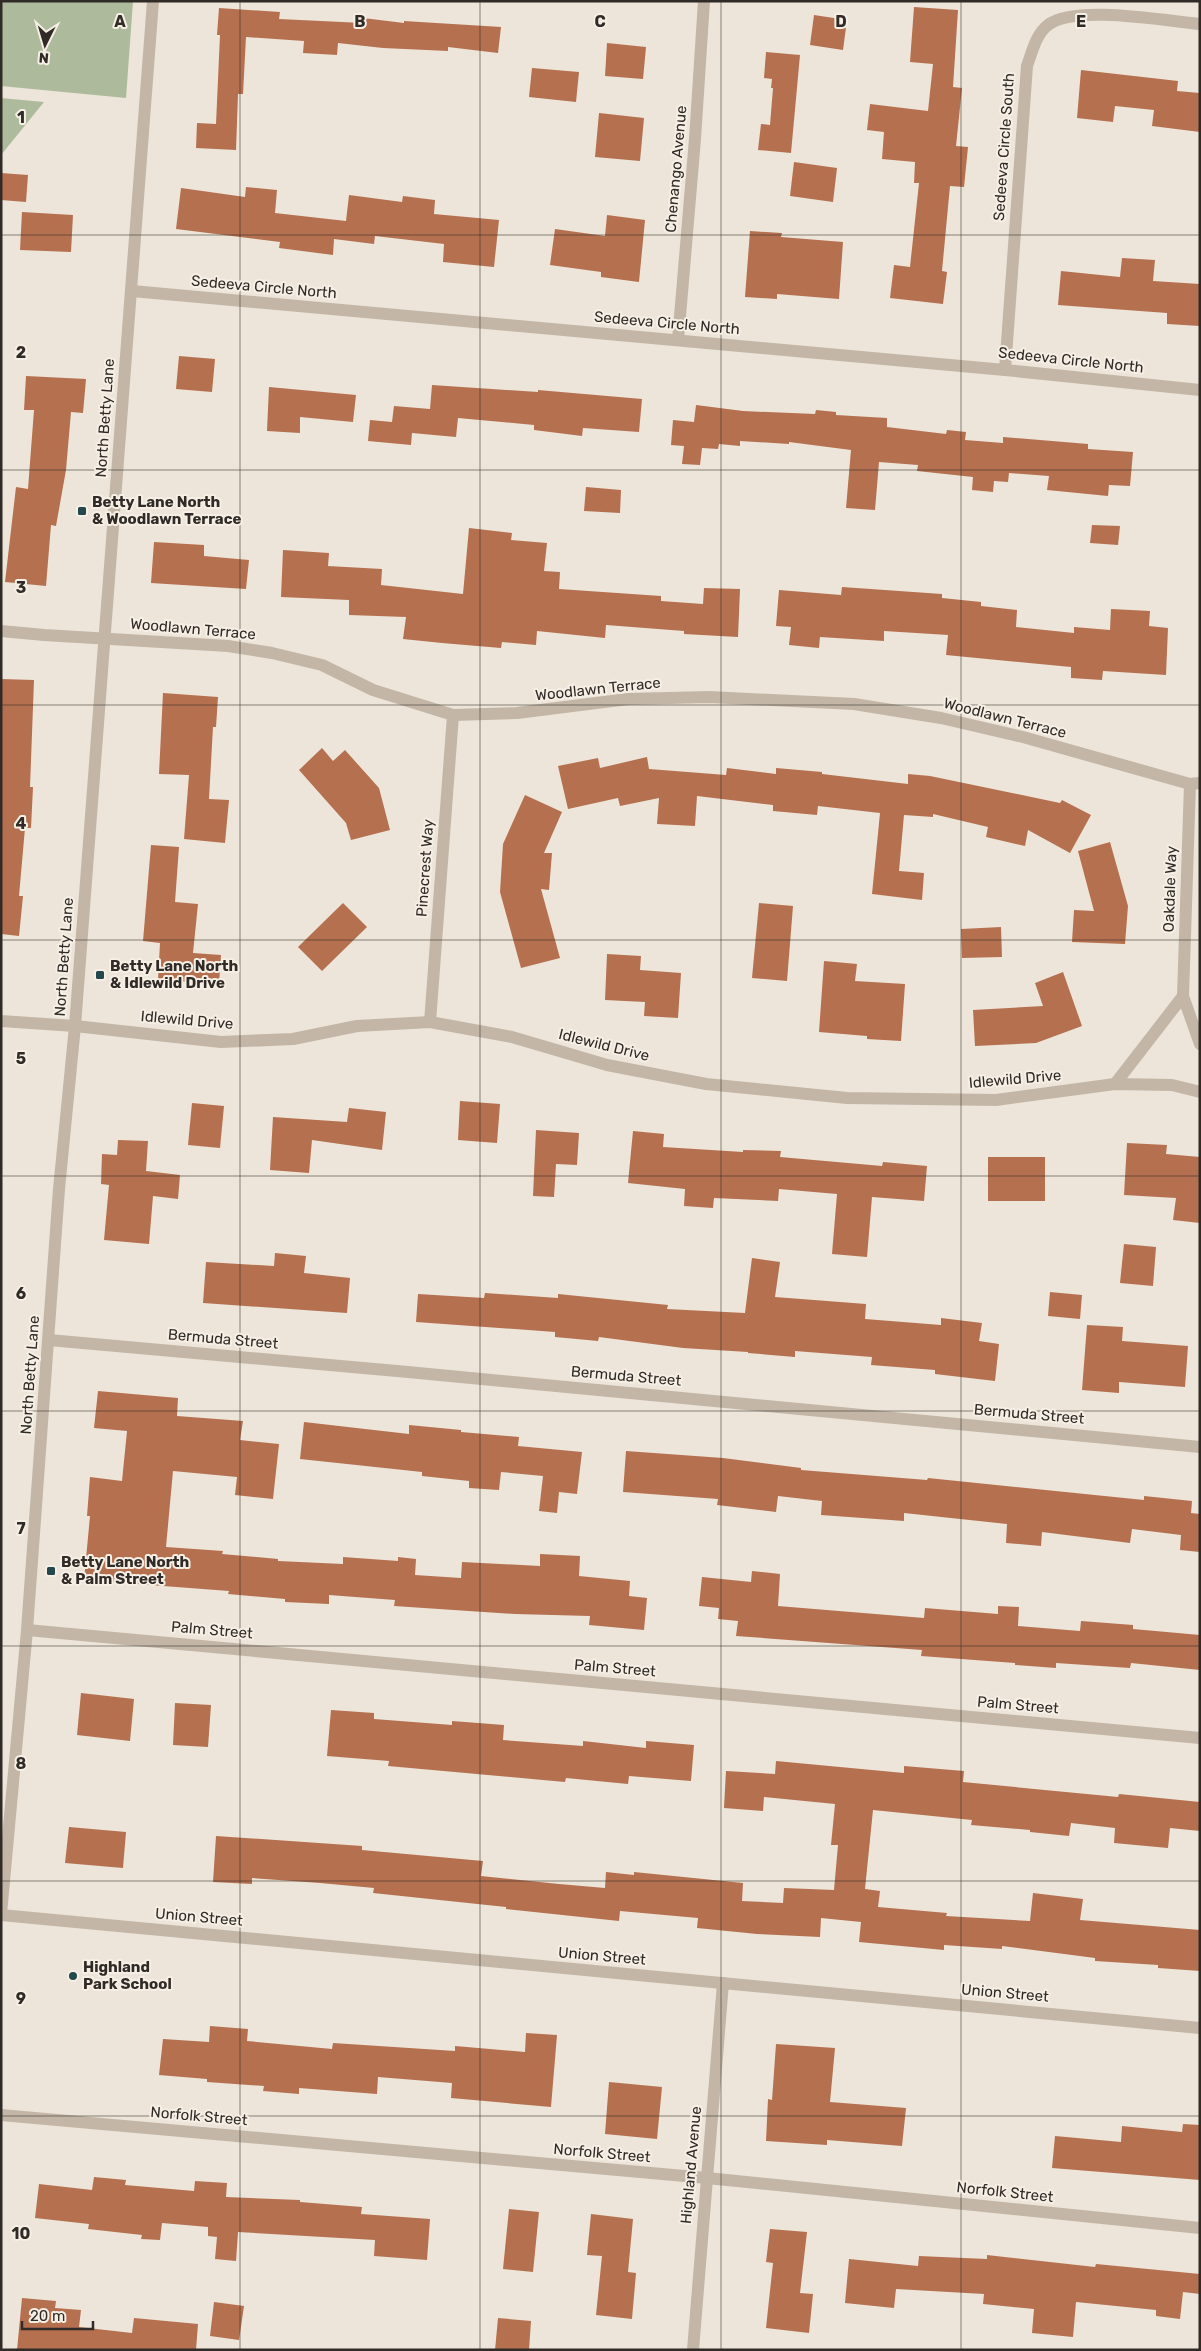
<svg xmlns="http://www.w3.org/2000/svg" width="1201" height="2351" font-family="Rubik,sans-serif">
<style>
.green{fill:#adba9c}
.building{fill:#b57050}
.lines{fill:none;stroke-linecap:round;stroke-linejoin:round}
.minor{stroke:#c3b6a7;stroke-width:12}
.grid{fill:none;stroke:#312b27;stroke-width:1;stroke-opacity:0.55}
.poi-dot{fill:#22474d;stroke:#f6efe5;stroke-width:2}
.labels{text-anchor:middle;stroke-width:4;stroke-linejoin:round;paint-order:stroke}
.street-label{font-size:15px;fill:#312b27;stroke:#f6efe5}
.poi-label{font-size:15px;font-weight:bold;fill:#312b27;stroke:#f6efe5;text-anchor:start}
.grid-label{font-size:16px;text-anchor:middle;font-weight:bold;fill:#312b27;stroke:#f6efe5;stroke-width:4;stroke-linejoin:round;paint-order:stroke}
</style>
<rect width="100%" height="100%" fill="#ede5d9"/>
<g class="green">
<path d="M1 1H133L126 98 1 86Z"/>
<path d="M1 98 44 102 1 155Z"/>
</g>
<g class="building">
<path d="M914 7 958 10 953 87 962 88 956 146 968 147 964 187 950 186 942 271 947 272 943 304 890 298 894 265 910 267 919 183H914L915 162 882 159 884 132 867 130 870 104 928 111 933 64 910 62Z"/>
<path d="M219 8 280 12 279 19 363 23V18L404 23V21L501 27 498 53 448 47V51L383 48 338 43 337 55 303 53 304 41 246 37 243 94H238L236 150 196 148 197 123 216 124 220 35H217Z"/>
<path d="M814 15 847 20 843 50 810 45Z"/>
<path d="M607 43 646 47 643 79 605 76Z"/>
<path d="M766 52 800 55 791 153 758 150 761 124 770 125 773 88H771L772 79 764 78Z"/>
<path d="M532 68 579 72 576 102 529 97Z"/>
<path d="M1081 70 1178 81 1177 91 1200 93V132L1152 126 1154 110 1115 106 1113 122 1077 118Z"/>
<path d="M599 113 644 118 640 161 595 157Z"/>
<path d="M794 162 837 168 833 202 790 196Z"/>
<path d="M1 173 28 175 26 202 1 200Z"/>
<path d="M246 187 277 190 275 213 346 221 349 195 402 202 403 196 435 200 434 214 499 220 494 267 443 262 444 244 375 236 374 244 334 239 333 255 279 248 280 242 176 229 181 188 245 197Z"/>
<path d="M22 212 73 215 71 252 20 250Z"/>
<path d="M607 215 645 220 639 282 601 277V272L550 265 555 229 605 236Z"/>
<path d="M750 231 782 233 781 237 843 242 839 299 777 294V299L745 297Z"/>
<path d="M1122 258 1155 260 1153 281 1200 284V326L1167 324V313L1058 305 1061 271 1120 277Z"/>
<path d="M179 356 215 359 212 392 176 389Z"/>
<path d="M26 376 86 379 83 413 71 412 66 470 56 526 51 525 46 586 5 582 16 487 28 489 34 410H24Z"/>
<path d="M432 385 538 392V390L642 399 639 432 583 428 582 436 534 430V425L458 418 456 437 412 433 411 445 368 441 370 420 392 422 394 406 430 409Z"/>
<path d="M269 387 356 395 353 422 300 417V433L267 431Z"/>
<path d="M696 405 743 411 815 414 816 410 836 412V415L887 418V427L946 434 947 430 966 432 965 440 1003 443V437L1088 444V449L1133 452 1130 486 1109 485 1108 496 1047 490 1049 476 1009 473 1008 482 994 481 993 492 972 490 973 477 917 471 918 465 879 462 875 510 846 508 851 450 789 442V444L740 441V446L719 444 718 449 702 448 700 465 682 464 684 446 671 445 673 420 694 422Z"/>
<path d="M586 487 621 490 620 513 584 511Z"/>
<path d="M1092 525 1120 526 1118 545 1090 543Z"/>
<path d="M469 528 512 533 511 540 547 543 544 571 560 572 559 589 661 596V601L703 604 704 588 740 589 738 637 684 634V631L606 625 605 638 537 631 536 645 502 642 501 648 442 643 403 639 406 617 349 615V600L281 597 283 550 329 553 328 566 382 569 381 585 463 594Z"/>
<path d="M154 542 204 545V556L249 560 246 589 151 583Z"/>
<path d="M842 587 942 594V598L981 602V606L1017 610 1016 627 1074 633V627L1110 630 1111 609 1150 611 1149 626 1168 628 1166 675 1103 671 1102 680 1071 678V667L946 655 948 635 884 631V641L820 637 819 648 789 645 791 627 776 626 779 590 841 595Z"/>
<path d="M1 679 34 680 30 787H33L31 828H25L19 896H23L19 936 1 934Z"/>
<path d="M163 693 218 697 216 727H213L209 799 229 800 225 843 184 839 189 775 159 774Z"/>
<path d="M322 748 333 761 345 750 379 788 390 830 351 840 346 823 299 770Z"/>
<path d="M647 757 649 769 726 775 727 768 776 774V768L822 772V774L908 784V774L930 776 1060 803 1062 800 1091 815 1070 853 1028 830 1025 846 986 837 988 827 933 814V817L904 815 899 871 924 873 922 900 872 894 880 813 818 806 817 815 773 811V805L697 796 695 826 657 824 659 798 620 806 618 798 568 809 558 766 598 758 600 768Z"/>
<path d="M525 795 562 812 544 853H552L549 890 541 889 560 958 521 968 500 892 503 844Z"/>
<path d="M1110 842 1128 906 1125 944 1072 942 1074 910 1094 911 1078 851Z"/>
<path d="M151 845 179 847 175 902 198 904 193 953 221 955 219 984 158 980 160 943 143 941Z"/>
<path d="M343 903 367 927 322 971 298 947Z"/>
<path d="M759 903 793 906 787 981 752 978Z"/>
<path d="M1001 927 1002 957 962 958 961 929Z"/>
<path d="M607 954 641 956 640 970 681 973 678 1018 644 1016 645 1002 605 1000Z"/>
<path d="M824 961 857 964 855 981 905 984 901 1041 867 1039V1036L819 1032Z"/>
<path d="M1063 972 1082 1026 1036 1043 975 1046 973 1010 1043 1006 1035 983Z"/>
<path d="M460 1101 500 1104 497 1143 458 1140Z"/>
<path d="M192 1103 224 1106 220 1148 188 1145Z"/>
<path d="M349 1108 386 1112 382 1150 312 1140 309 1173 270 1170 273 1117 347 1122Z"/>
<path d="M536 1130 579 1133 577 1165 556 1164 554 1197 533 1196Z"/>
<path d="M633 1131 664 1134 663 1147 743 1152V1150L781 1151 780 1157 882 1166 883 1162 927 1166 924 1201 872 1197 867 1257 832 1254 837 1194 779 1189 778 1201 714 1198 713 1208 684 1206 685 1189 628 1183Z"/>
<path d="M118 1140 148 1141 146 1171 180 1175 178 1199 153 1196 149 1244 104 1240 109 1185 101 1184 102 1154 117 1155Z"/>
<path d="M1127 1143 1167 1145 1166 1154 1200 1157V1223L1173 1220 1176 1198 1124 1195Z"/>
<rect x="988" y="1157" width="57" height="44"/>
<path d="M1124 1244 1156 1247 1153 1286 1120 1283Z"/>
<path d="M275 1253 306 1256 304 1273 350 1278 347 1313 203 1303 206 1262 274 1266Z"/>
<path d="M752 1258 780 1262 775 1297 866 1304 865 1319 941 1325V1318L982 1323 979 1341 999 1344 995 1381 935 1374V1370L871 1365 872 1357 795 1351V1357L748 1353V1352L683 1348 599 1337 598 1341 555 1337V1332L416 1322 418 1294 484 1298 485 1293 558 1298V1294L668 1305 667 1309 745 1313Z"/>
<path d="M1050 1292 1082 1295 1080 1319 1048 1316Z"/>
<path d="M1087 1325 1123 1327 1122 1341 1188 1346 1185 1387 1119 1382V1393L1082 1390Z"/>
<path d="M98 1391 178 1398 177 1416 243 1421 240 1440 279 1444 273 1499 235 1495 237 1477 173 1471 166 1547 223 1551 222 1554 278 1559V1561L343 1564V1557L398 1561V1557L416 1559 415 1575 461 1578 462 1562 540 1566V1554L580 1556 579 1576 630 1581 629 1596 647 1598 644 1630 589 1625 590 1616 515 1614 394 1606 395 1600 329 1595V1604L285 1602V1599L228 1594 229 1591 84 1580 90 1516H87L90 1477 122 1481 127 1431 94 1428Z"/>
<path d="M304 1422 409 1434V1425L461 1430V1432L519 1437 518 1446 582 1452 577 1494 559 1492 557 1513 539 1511 543 1476 501 1472 499 1490 469 1488V1481L422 1476V1472L300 1459Z"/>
<path d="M626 1451 723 1458 801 1468V1470L927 1480 928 1478 1144 1500V1496L1192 1501 1191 1513 1200 1514V1552L1180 1550 1181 1535 1132 1529 1130 1543 1042 1532 1041 1546 1006 1543 1007 1524 904 1513V1521L821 1515 822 1501 778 1496 776 1512 717 1505 718 1499 623 1492Z"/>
<path d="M752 1571 780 1574 778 1606 924 1618 925 1608 998 1614V1606L1019 1607 1018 1626 1080 1631 1081 1621 1133 1625V1629L1200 1635V1670L1131 1663 1130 1668 1056 1663V1668L1015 1665V1663L921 1656 922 1650 736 1636 738 1621 718 1619 719 1608 699 1606 702 1577 751 1582Z"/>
<path d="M81 1693 134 1699 130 1741 77 1735Z"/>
<path d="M175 1703 211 1705 208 1747 173 1745Z"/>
<path d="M331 1710 374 1713V1719L452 1725V1721L504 1725 503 1740 583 1746V1741L646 1748V1741L694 1745 691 1781 629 1776 628 1784 566 1778 565 1782 388 1766 389 1761 327 1756Z"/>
<path d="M776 1761 904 1773V1766L964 1771 963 1782 1118 1797 1119 1794 1200 1802V1831L1170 1828 1168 1848 1114 1843 1115 1828 1071 1823 1069 1836 1030 1832V1830L971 1825 972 1820 873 1810 865 1889 880 1891 878 1907 947 1913 946 1916 1030 1921 1033 1893 1083 1899 1080 1920 1200 1930V1971L1158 1968V1965L1095 1961V1958L1002 1946V1949L944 1945V1950L859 1942 861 1922 821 1918 820 1937 757 1934 697 1928 698 1918 620 1911 619 1921 506 1909V1907L373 1893 374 1888 320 1883 252 1878V1884L213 1882 216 1836 362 1846V1850L483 1861 481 1876 559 1884 605 1888 606 1872 634 1875V1872L743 1883 742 1901 783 1903 784 1888 834 1890 838 1845H831L835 1804 764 1797 763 1811 724 1808 726 1771 775 1774Z"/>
<path d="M69 1827 126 1832 123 1868 65 1863Z"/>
<path d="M210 2026 248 2029 247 2041 332 2049 333 2043 455 2051V2046L525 2052 526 2033 557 2035 551 2107 451 2098 452 2083 378 2077 377 2094 299 2088V2094L263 2091 264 2086 207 2082V2079L159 2075 163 2039 209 2042Z"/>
<path d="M776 2044 835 2048 830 2102 906 2108 902 2146 827 2140V2145L766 2141 768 2099 772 2100Z"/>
<path d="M609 2082 662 2087 657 2139 605 2134Z"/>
<path d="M1183 2124 1200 2125V2180L1052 2168 1055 2136 1121 2142 1122 2126 1182 2132Z"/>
<path d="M94 2177 126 2180 125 2185 194 2191 195 2181 227 2183 226 2197 300 2200V2202L362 2207 361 2214 430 2219 427 2260 374 2256 375 2240 238 2232 236 2261 215 2259 217 2237 208 2236V2227L162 2223 160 2240 141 2239 142 2235 88 2229 89 2224 35 2218 39 2184 92 2190Z"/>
<path d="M509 2209 539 2212 533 2272 503 2269Z"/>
<path d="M591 2214 633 2219 628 2272 636 2273 632 2319 596 2315 602 2256 587 2255Z"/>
<path d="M770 2229 807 2232 800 2293 813 2294 809 2333 766 2328 773 2263 766 2262Z"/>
<path d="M987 2255 1095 2267 1096 2264 1200 2274V2294L1183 2292 1180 2319 1156 2316V2310L1076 2302 1073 2337 1032 2333 1034 2309 983 2304 984 2294 896 2289 894 2308 845 2303 849 2259 918 2266 919 2256 987 2259Z"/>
<path d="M22 2298 56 2301 55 2308 81 2310 79 2327 132 2333 134 2318 198 2324 196 2350H17Z"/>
<path d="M214 2302 244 2306 239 2340 210 2336Z"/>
<path d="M498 2318 531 2321 529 2350H495Z"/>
</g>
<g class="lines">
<g class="minor">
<path d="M132 291 1005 370 1200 390"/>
<path d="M678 340 695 139 704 1"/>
<path d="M1005 370 1027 66C1032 52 1036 34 1048 25 1074 4 1166 21 1200 24"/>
<path d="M1 631 44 635 228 646 272 653 322 665 373 690 453 715 517 713 628 699 709 697 854 704 941 718 1023 737 1190 784 1200 783"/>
<path d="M1190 784 1183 996 1200 1044"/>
<path d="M1 1021 75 1026 221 1042 293 1039 357 1026 430 1022 512 1037 607 1065 706 1084 847 1098 996 1100 1115 1084 1172 1085 1200 1092"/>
<path d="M430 1022 453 715"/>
<path d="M1115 1084 1183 996"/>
<path d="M49 1340 408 1372 1200 1447"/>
<path d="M27 1630 1200 1738"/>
<path d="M1 1914 27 1630 59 1189 75 1026 153 1"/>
<path d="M1 1915 1200 2028"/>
<path d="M1 2115 707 2178 1200 2228"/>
<path d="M693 2350 723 1983"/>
</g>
</g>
<path class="grid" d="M240 1V2350M480 1V2350M721 1V2350M961 1V2350M1 235H1200M1 470H1200M1 705H1200M1 940H1200M1 1176H1200M1 1411H1200M1 1646H1200M1 1881H1200M1 2116H1200"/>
<g class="poi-dot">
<rect x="77" y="506" width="10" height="10" rx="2.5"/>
<rect x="95" y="970" width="10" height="10" rx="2.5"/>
<rect x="46" y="1566" width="10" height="10" rx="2.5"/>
<circle cx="73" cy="1976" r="5"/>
</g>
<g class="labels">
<g class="street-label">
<text transform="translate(1004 147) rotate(-86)" y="5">Sedeeva Circle South</text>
<text transform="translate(676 169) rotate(-85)" y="5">Chenango Avenue</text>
<text transform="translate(264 287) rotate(5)" y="5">Sedeeva Circle North</text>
<text transform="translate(667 323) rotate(5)" y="5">Sedeeva Circle North</text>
<text transform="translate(1071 360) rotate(6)" y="5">Sedeeva Circle North</text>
<text transform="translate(105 418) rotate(-86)" y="5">North Betty Lane</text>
<text transform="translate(193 629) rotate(5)" y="5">Woodlawn Terrace</text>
<text transform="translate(598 689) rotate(-6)" y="5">Woodlawn Terrace</text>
<text transform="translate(1005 718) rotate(14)" y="5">Woodlawn Terrace</text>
<text transform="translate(425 868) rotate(-86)" y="5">Pinecrest Way</text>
<text transform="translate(1170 889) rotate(-88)" y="5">Oakdale Way</text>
<text transform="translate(64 957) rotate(-86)" y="5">North Betty Lane</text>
<text transform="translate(187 1020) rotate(5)" y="5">Idlewild Drive</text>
<text transform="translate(604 1045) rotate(14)" y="5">Idlewild Drive</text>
<text transform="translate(1015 1079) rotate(-5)" y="5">Idlewild Drive</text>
<text transform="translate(223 1339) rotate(5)" y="5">Bermuda Street</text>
<text transform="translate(30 1375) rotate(-86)" y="5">North Betty Lane</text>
<text transform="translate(626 1376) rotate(5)" y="5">Bermuda Street</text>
<text transform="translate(1029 1414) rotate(5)" y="5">Bermuda Street</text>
<text transform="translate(212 1630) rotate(5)" y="5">Palm Street</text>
<text transform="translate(615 1668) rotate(5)" y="5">Palm Street</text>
<text transform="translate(1018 1705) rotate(5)" y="5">Palm Street</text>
<text transform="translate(199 1917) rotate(5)" y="5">Union Street</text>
<text transform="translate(602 1956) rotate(5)" y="5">Union Street</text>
<text transform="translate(1005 1993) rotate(5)" y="5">Union Street</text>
<text transform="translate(199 2116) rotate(5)" y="5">Norfolk Street</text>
<text transform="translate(602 2153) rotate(5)" y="5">Norfolk Street</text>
<text transform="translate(691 2165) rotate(-85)" y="5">Highland Avenue</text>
<text transform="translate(1005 2192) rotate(6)" y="5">Norfolk Street</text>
</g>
<g class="poi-label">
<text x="92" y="507">Betty Lane North<tspan x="92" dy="17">&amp; Woodlawn Terrace</tspan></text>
<text x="110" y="971">Betty Lane North<tspan x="110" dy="17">&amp; Idlewild Drive</tspan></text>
<text x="61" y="1567">Betty Lane North<tspan x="61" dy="17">&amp; Palm Street</tspan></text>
<text x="83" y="1972">Highland<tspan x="83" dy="17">Park School</tspan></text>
</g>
</g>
<g class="grid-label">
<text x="120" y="27">A</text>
<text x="360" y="27">B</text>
<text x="600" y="27">C</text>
<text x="841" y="27">D</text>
<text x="1081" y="27">E</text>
<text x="21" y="123">1</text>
<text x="21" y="358">2</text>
<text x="21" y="593">3</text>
<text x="21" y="829">4</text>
<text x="21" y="1064">5</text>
<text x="21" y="1299">6</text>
<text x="21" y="1534">7</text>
<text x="21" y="1769">8</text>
<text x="21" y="2004">9</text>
<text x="21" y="2239">10</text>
</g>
<rect width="1201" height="2351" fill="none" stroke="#312b27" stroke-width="5"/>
<g transform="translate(45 45) rotate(185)" stroke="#f6efe5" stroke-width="4" paint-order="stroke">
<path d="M0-4L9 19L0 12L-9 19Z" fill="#312b27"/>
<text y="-8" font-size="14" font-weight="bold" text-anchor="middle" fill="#312b27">N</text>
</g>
<path d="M22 2321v8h71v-8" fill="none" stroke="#312b27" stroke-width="2.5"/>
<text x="30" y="2321" font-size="15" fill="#312b27" stroke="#f6efe5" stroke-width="4" paint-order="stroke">20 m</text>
</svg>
